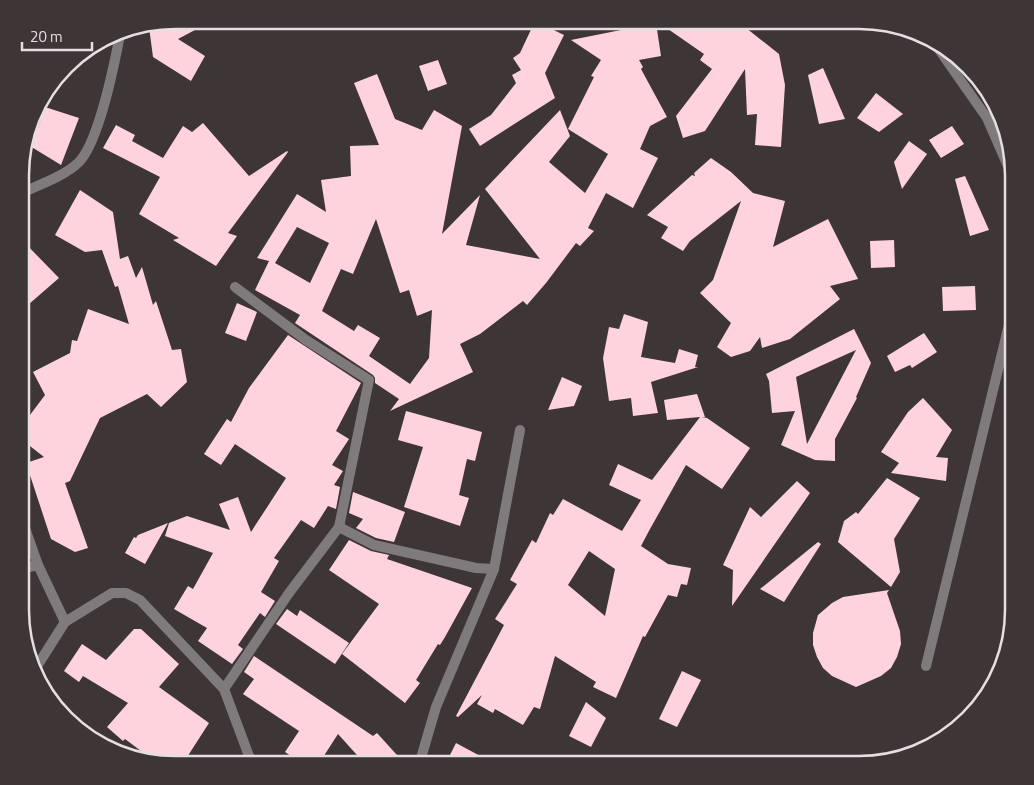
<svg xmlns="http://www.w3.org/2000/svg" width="1034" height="785" font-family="'Titillium Web',sans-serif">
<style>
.building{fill:#fed3de;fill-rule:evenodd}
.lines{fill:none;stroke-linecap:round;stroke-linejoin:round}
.street{stroke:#7f7a7b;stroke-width:10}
.rim{fill:none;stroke:#e5dfe1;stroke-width:2.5}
</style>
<rect width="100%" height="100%" fill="#3e3537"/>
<g class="building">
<path d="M655 20H736L779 54 785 85 781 147 755 145 757 114 747 115 745 69 705 131 683 138 676 116 712 69 700 60 704 54Z"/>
<path d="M209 21 210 22 178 39 205 56 191 81 153 57 149 27Z"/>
<path d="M535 21 564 35 545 73 555 98 480 146 469 129 491 115 516 83 512 75 521 70 513 58 520 53Z"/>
<path d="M656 23 661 56 639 60 643 67 641 69 667 117 650 126 640 149 658 158 633 208 606 193 588 228 594 231 580 246 576 243 546 283 527 305 523 301 480 334 460 344 473 372 390 411 399 399 375 383V378L373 375 295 323 300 315 255 290 269 261 257 258 297 194 326 212 321 180 351 176 350 146 379 145 354 83 377 74 395 119 422 130 434 110 462 126 442 234 480 195 466 245 540 259 485 189 560 110 570 136 549 162 585 193 608 154 568 129 594 77 591 76 601 60 571 40ZM376 219 400 293 409 290 417 316 432 310 429 358 410 384 369 356 380 338 358 325 354 331 322 311 341 269 353 274ZM297 227 329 243 310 283 275 263Z"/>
<path d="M438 60 447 84 428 91 419 66Z"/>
<path d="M823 68 845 119 819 124 808 75Z"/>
<path d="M876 93 903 114 879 132 857 118Z"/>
<path d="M45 107 79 118 61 165 25 143 31 125 38 128Z"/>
<path d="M203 123 249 176 287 151 288 152 228 233 237 236 216 266 173 240 179 238 139 214 160 177 103 148 116 125 135 135 132 141 163 158 183 126 192 132Z"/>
<path d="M952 126 964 144 941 158 929 140Z"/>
<path d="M909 141 927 154 902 189 894 162Z"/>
<path d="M711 158 731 172 753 193 785 201 773 247 828 219 858 279 830 286 840 299 790 339 762 348 760 337 750 351 731 357 717 347 731 323 700 293 713 280 741 201 690 241 683 251 661 238 668 227 647 215 692 175 695 176 694 173Z"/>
<path d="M965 176 989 230 970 236 955 179Z"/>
<path d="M80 190 113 212 120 259 128 256 136 278 142 267 153 305 156 301 172 350 181 349 187 382 161 407 147 394 100 418 70 481 65 483 88 548 75 552 51 539 26 463 44 457 21 439V427L45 395 33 372 70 353 72 340 77 341 88 309 129 324 118 286 115 287 102 250 85 252 55 235Z"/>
<path d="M21 239 59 278 21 311Z"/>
<path d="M894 240 895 267 871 268 870 241Z"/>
<path d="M975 286 976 310 943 311 942 287Z"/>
<path d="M237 303 257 312 246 341 225 333Z"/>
<path d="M624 314 648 322 641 357 675 363 679 349 698 355 695 367H698L651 382 658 413 633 416 631 398 609 401 603 358 609 327 619 329Z"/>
<path d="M854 329 871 363 856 397 857 398 835 439V461L815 460 781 445 795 411 772 413 769 381 766 374ZM856 350 807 444 796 377Z"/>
<path d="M924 333 937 352 912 368 910 365 895 372 887 356Z"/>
<path d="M288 335 361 383 336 431 349 439 332 465 343 471 334 485 340 487 336 509 328 506 314 528 301 520 274 558 279 561 261 592 275 601 265 617 260 613 238 645 243 649 232 664 198 641 207 628 174 609 188 586 193 589 213 553 165 536 169 523 187 516 230 530 219 504 238 497 251 532 286 478 235 444 221 465 204 454 227 419 231 422 249 388Z"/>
<path d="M562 377 582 386 574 406 548 410Z"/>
<path d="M697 394 705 417H702L707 418 750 448 722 489 686 465 650 529 641 546 668 564 691 568 687 585 681 584 677 597 668 595 645 637 643 636 616 698 593 687 596 682 555 656 540 709 534 707 523 725 495 709 493 713 477 704 482 695 458 717 456 716 504 625 495 619 517 584 510 580 532 540 536 543 550 513 553 515 563 499 622 531 641 500 609 485 618 464 652 480 700 417 667 420 664 400ZM589 551 615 569 605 616 568 585Z"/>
<path d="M923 398 952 430 936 457 948 458 946 481 891 473 899 463 881 452 908 412Z"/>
<path d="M406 411 482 432 475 461 467 459 459 495 469 498 460 526 404 507 423 447 398 440Z"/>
<path d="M887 478 920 498 894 539 900 572 891 587 838 542 844 521 856 512 858 514Z"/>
<path d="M797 481 810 493 732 606 733 570 723 565 750 507 761 517Z"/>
<path d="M353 492 405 512 394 542 376 538 356 528 363 519 349 513Z"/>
<path d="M168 523 145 564 125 553 134 537 136 538 138 535Z"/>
<path d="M349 540 371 551 389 555 387 559 472 588 445 637 440 645 438 644 416 680 420 683 405 703 342 654 379 604 329 570Z"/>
<path d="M818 542 821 544 784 602 760 589Z"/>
<path d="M889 590 887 593 900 631 901 644 897 657 891 668 881 676 856 687 832 676 823 668 817 657 813 645V633L818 615 832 603 843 597Z"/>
<path d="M287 609 297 616 300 610 349 643 335 664 276 624Z"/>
<path d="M134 629H141L179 664 159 687 209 723 182 765H164L157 763 125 739 123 741 107 727 128 703 83 676 79 682 64 671 82 644 106 660Z"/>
<path d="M254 656 373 736 377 733 406 765H366L338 734 318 765H304L285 752 299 731 243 694 254 679 244 672Z"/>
<path d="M682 671 701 680 677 727 659 719Z"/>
<path d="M586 702 606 718 591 747 569 736Z"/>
<path d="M456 743 497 765H445Z"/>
</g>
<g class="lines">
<g class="street">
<path d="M933 41 987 118 1014 180"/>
<path d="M21 193C39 185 65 176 79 162 100 140 115 61 121 30"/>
<path d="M21 517 38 565"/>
<path d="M339 527 374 545 476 568 494 569"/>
<path d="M20 569 38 565 65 622 112 593H126L140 600 224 689 249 756 250 765"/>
<path d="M926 666 1014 304"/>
<path d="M34 671 65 622"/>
<path d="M224 689 289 593 339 527 369 380 306 340 235 287"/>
<path d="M419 765 436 707 494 569 520 430"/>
</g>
</g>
<path d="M0 0H1034V785H0ZM175 29H859A146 146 0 0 1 1005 175V610A146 146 0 0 1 859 756H175A146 146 0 0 1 29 610V175A146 146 0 0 1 175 29Z" fill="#3e3537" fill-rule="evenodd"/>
<path class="rim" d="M175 29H859A146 146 0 0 1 1005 175V610A146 146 0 0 1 859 756H175A146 146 0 0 1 29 610V175A146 146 0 0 1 175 29Z"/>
<path d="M22 42v8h70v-8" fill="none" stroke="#e5dfe1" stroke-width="2.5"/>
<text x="30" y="42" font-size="15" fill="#e5dfe1" stroke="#3e3537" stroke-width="4" paint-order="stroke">20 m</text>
</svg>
